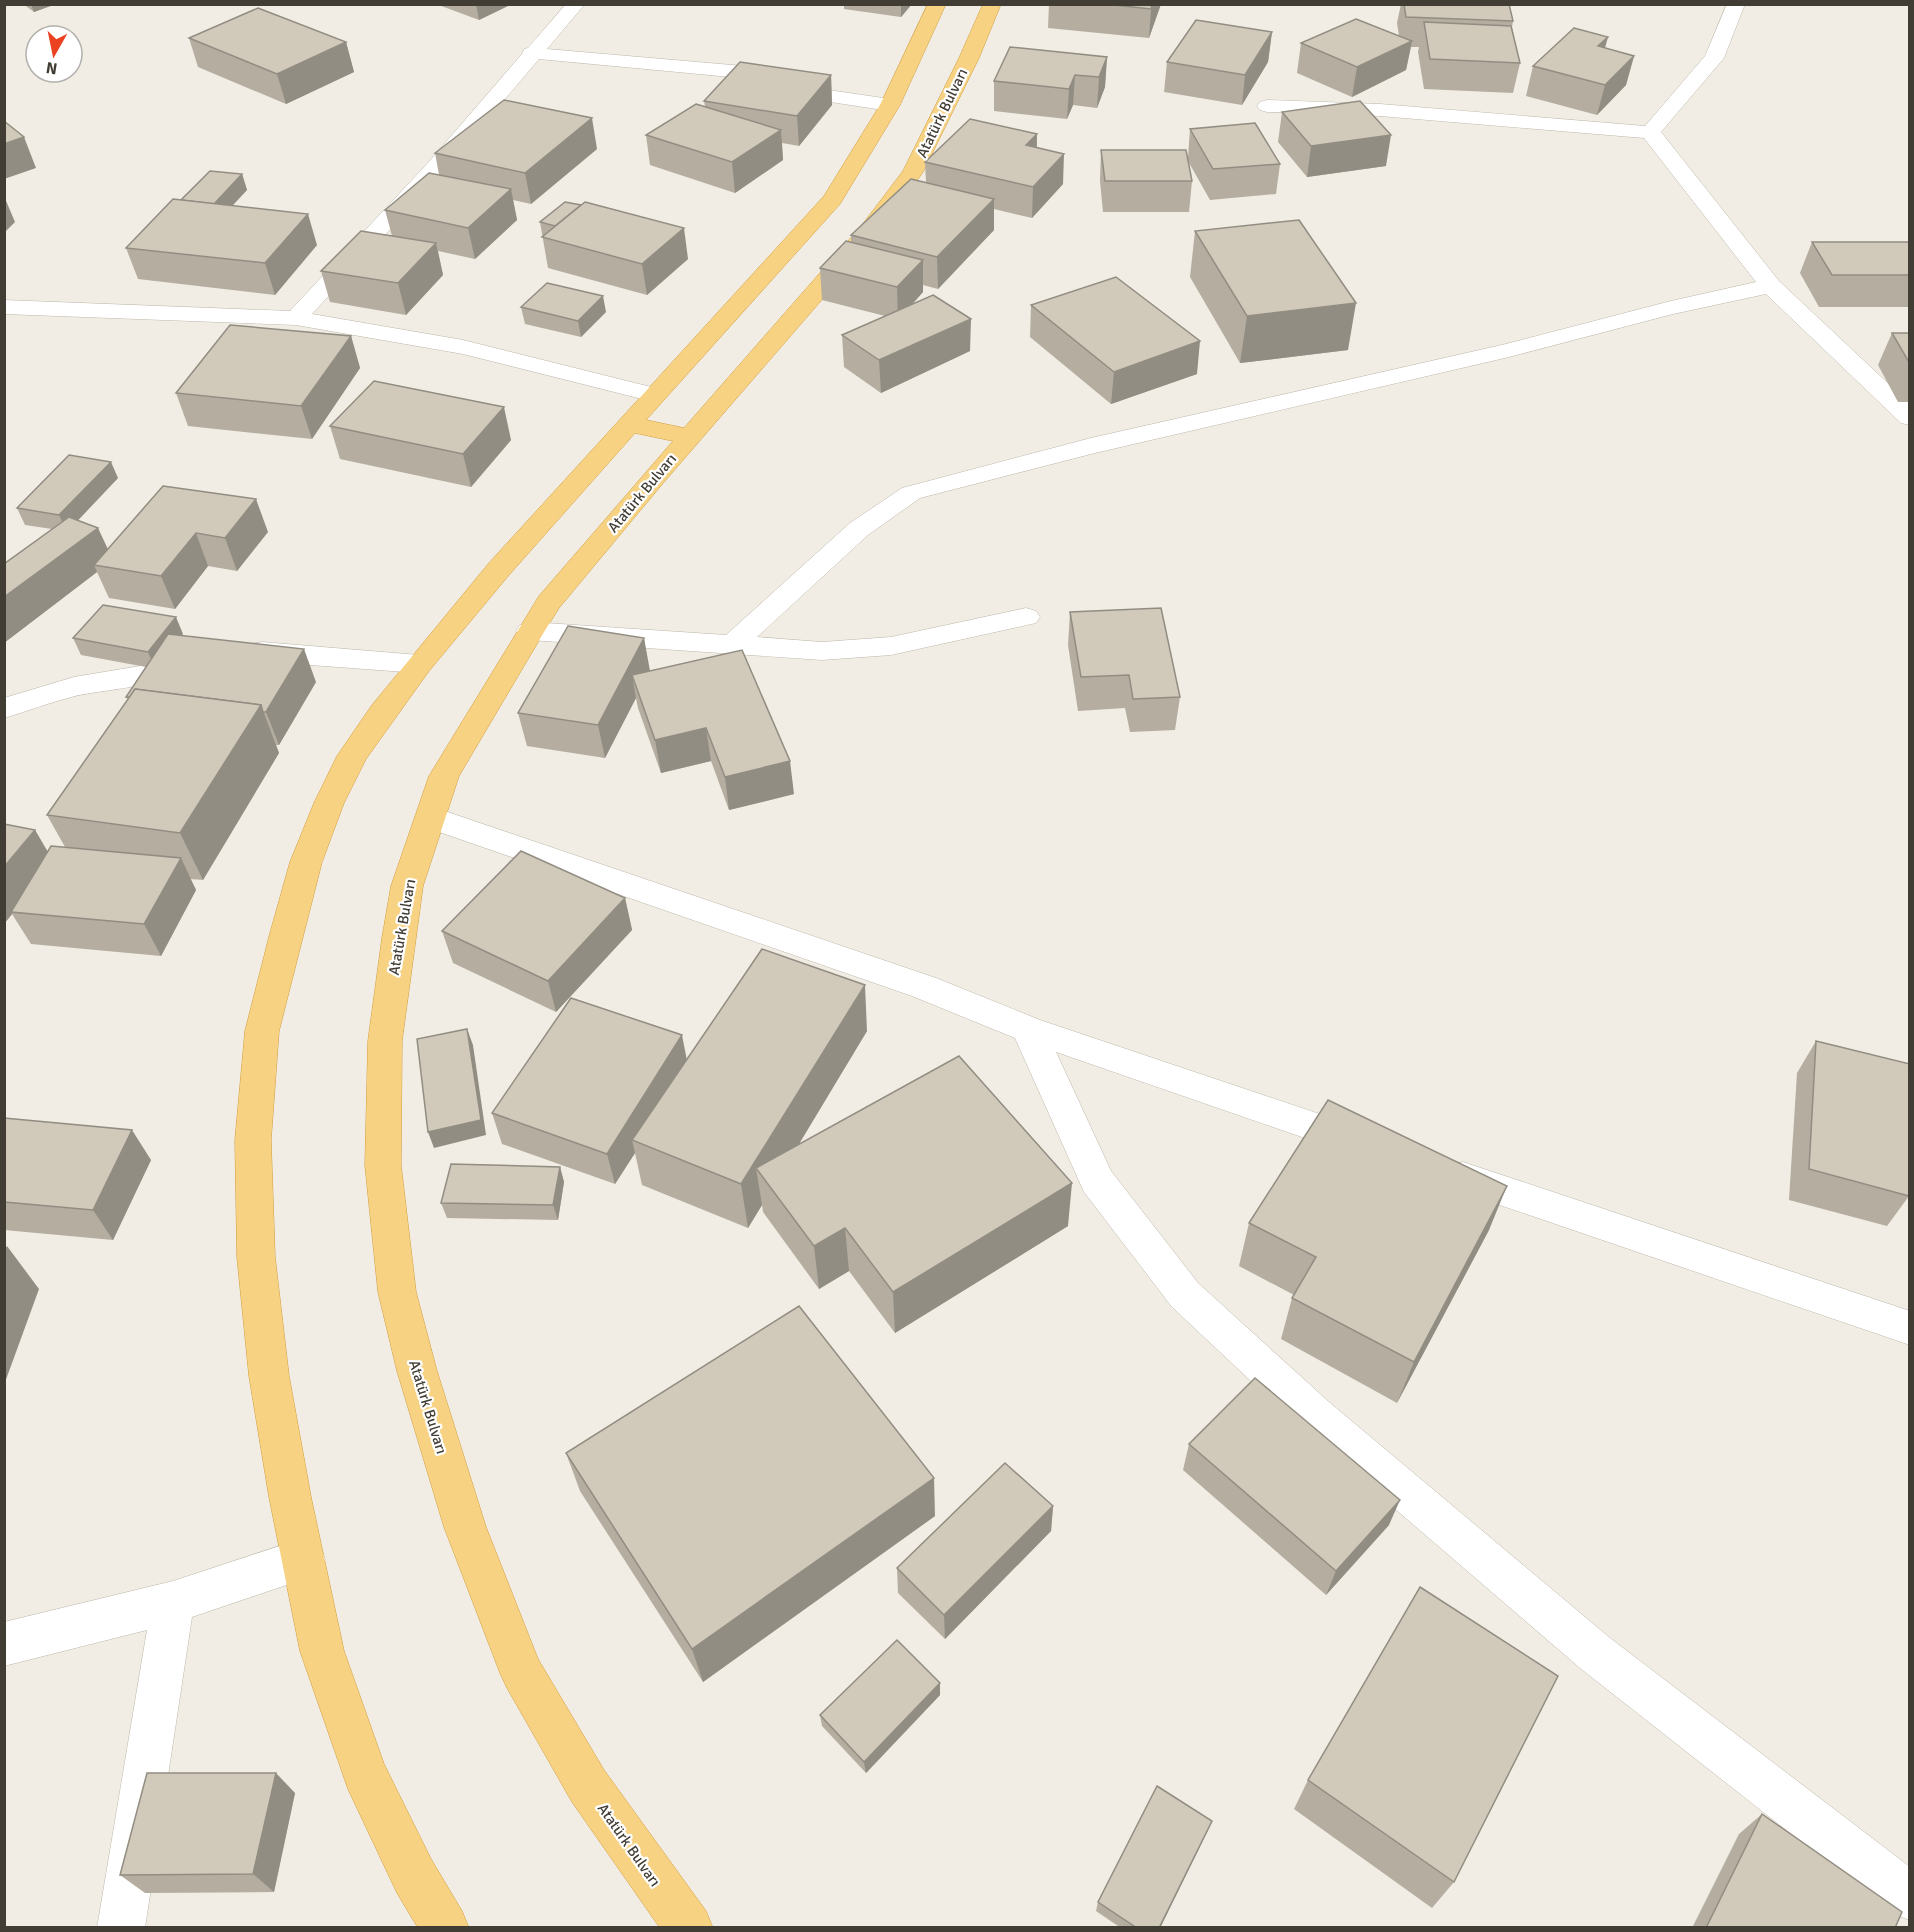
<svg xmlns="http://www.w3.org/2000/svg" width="1914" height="1932" font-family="Signika,sans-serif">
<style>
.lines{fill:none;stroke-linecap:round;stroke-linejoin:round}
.minor-casing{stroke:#beb7aa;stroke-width:1}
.trunk-casing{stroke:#d29d3d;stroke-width:1}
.minor{fill:#fff;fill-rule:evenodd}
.trunk{fill:#f6d282;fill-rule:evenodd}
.wall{fill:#b4ada0}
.shaded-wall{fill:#928d82}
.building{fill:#d1c9ba;stroke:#928d82;stroke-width:1.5}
.labels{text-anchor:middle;stroke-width:4.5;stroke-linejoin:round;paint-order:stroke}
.street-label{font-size:15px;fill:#423d34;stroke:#fff}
</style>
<rect width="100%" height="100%" fill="#f1ede4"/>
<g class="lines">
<g class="minor-casing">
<g id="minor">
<path d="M566 4H585L547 49 755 67 808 87 890 99 897 101 900 105 897 109 890 111 804 98 752 79 539 59 441 174 312 314 463 340 663 390 666 395 663 400 654 402 463 354 296 325 4 314V300L290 311 426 165 522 54 524 49 528 48Z"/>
<path d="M1727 4H1745L1724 58 1661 132 1779 281 1910 404V425L1901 423 1766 294 1673 314 1509 357 1095 453 920 498 868 535 757 637 822 642 891 637 1026 608 1036 611 1040 617 1036 623 891 655 822 660 530 640 520 637 516 631 520 625 530 622 726 635 850 523 902 488 1091 438 1506 344 1671 301 1756 282 1644 138 1380 116 1267 112 1260 110 1257 106 1260 102 1267 100 1380 104 1645 126 1705 56Z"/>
<path d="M262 642 419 655 429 657 433 664 429 671 419 673 283 663 252 658 248 651 252 644Z"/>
<path d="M182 651 192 653 196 660C180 686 104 689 75 696 51 702 28 711 4 718V698L74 677 140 666Z"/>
<path d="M430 806 936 978 1040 1020 1367 1130 1372 1140 1367 1150 1354 1155 1056 1052 1111 1171 1198 1283 1329 1402 1610 1638 1910 1867V1920L1893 1914 1580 1668 1301 1428 1172 1307 1084 1192 1015 1038 912 996 419 825 415 817 419 809Z"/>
<path d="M1463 1162 1910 1311V1345L1450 1188 1445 1177 1450 1166Z"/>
<path d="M304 1538 319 1544 325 1559 319 1574 192 1617 145 1928H97L147 1630 4 1666V1622L173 1581Z"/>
</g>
</g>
<g class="trunk-casing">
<path id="trunk" d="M928 4H946L900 105 840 204 646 420 684 428 862 225 903 171 959 58 983 4H1001L979 58 923 172 878 235 664 482 559 608 544 632 459 776 423 886 402 1041 401 1165 416 1292 437 1371 486 1527 538 1659 604 1770 706 1911 713 1928H660L572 1802 507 1688 500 1673 444 1527 397 1371 378 1292 365 1165 368 1041 382 938 391 886 429 776 539 596 673 441 635 433 509 575 429 671 366 759 344 803 322 862 279 1031 271 1140 275 1257 289 1376 311 1497 344 1651 384 1764 431 1859 462 1911 469 1928H418L397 1893 348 1789 300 1651 269 1497 249 1376 237 1257 235 1140 245 1031 270 933 290 862 314 803 337 756 372 705 489 563 824 196 880 105Z"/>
</g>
<use href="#minor" class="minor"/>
<use href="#trunk" class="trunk"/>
</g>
<g class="wall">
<path d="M23 4H56L34 12Z"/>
<path d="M436 4H512L479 20Z"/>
<path d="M844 4H912L901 17 844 9Z"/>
<path d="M1049 4H1161L1149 38 1048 28Z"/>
<path d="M1401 4H1509L1513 21 1512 27 1520 63 1513 93 1424 89 1418 52 1419 47H1411L1406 70 1352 97 1297 73 1301 43 1399 36 1397 23Z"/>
<path d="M1272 32 1268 62 1242 105 1164 92 1167 62Z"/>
<path d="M189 38 346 42 354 72 286 104 198 67Z"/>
<path d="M1605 48 1634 56 1626 85 1597 115 1526 96 1533 66Z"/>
<path d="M1107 57 1105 87 1097 108 1073 105 1067 119 994 111V81Z"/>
<path d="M831 75 832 105 799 146 782 143 783 160 735 193 650 165 646 135 705 106 704 101Z"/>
<path d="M1282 112 1386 166 1307 177 1278 142Z"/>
<path d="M1190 129 1280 164 1276 194 1210 200 1188 161 1192 181 1189 212H1103L1100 181 1101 150 1188 157Z"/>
<path d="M1037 134V148L1063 184 1032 218 994 209V230L938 289 923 285V292L912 305 970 351 881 393 844 367 842 335 885 316 822 300 820 268 851 243V235L926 182 925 162Z"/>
<path d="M597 149 531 204 513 200 517 220 475 259 438 251 443 275 406 315 330 302 321 271 392 236 385 210 439 175 435 153Z"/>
<path d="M242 174 247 190 232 206 317 245 275 295 138 279 126 248 181 200Z"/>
<path d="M540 222 688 259 647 295 548 268Z"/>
<path d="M1195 231 1348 350 1240 363 1190 277Z"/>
<path d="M1812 242H1910V307H1819L1800 273Z"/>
<path d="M1031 305 1197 374 1111 404 1030 337Z"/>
<path d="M521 307 606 312 581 337 525 324Z"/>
<path d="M1892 333H1910V402H1898L1878 365Z"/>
<path d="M351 336 360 368 312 439 188 426 176 393Z"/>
<path d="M330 426 511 440 471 487 340 459Z"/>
<path d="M118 478 78 520 108 549 163 486 268 532 237 571 208 566 175 609 109 598 97 572 4 643V564L52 529 25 525 17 508Z"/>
<path d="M1070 612 1180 697 1175 730 1130 732 1125 708 1078 711 1068 645Z"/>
<path d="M183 634 182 635 316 682 279 745H276L279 753 203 880 190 879 196 890 161 956 31 944 12 914 4 924V824L35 830 48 852 65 847 47 815 128 700 126 697 146 667 81 655 73 638Z"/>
<path d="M644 638 649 671 794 794 729 810 711 761 661 773 638 708 636 698 605 758 527 746 518 713Z"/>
<path d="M625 898 632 930 556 1012 453 963 442 931Z"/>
<path d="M867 1031 798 1145 1068 1226 895 1333 849 1271 819 1289 763 1212 762 1205 748 1228 642 1185 635 1153 615 1184 502 1144 492 1113 687 1059Z"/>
<path d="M1816 1041 1910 1064 1909 1196 1887 1226 1789 1200 1797 1073Z"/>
<path d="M4 1118 151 1160 113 1240 4 1230Z"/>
<path d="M560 1167 564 1182 558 1220 447 1218 441 1203Z"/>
<path d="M1249 1223 1489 1230 1397 1403 1281 1339 1292 1298 1294 1295 1239 1266Z"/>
<path d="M1189 1444 1389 1525 1326 1595 1183 1470Z"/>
<path d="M566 1453 935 1516 703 1682 580 1491Z"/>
<path d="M1053 1506 1051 1531 945 1639 898 1593 897 1568Z"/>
<path d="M940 1695 866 1773 822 1726 820 1715Z"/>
<path d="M1308 1780 1454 1882 1432 1908 1294 1809Z"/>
<path d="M295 1793 274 1892 145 1893 120 1875Z"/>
<path d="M1762 1814 1895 1928H1692L1739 1834Z"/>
<path d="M1208 1830 1160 1928H1121L1096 1911 1098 1902Z"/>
</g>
<g class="shaded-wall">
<path d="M4 4H13L4 7Z"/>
<path d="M31 4H56L34 12Z"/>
<path d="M476 4H512L479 20Z"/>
<path d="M901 4H912L901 17Z"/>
<path d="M1152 4H1161L1149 38 1151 9Z"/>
<path d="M1272 32 1268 62 1242 105 1245 75Z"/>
<path d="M1608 37 1600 66 1598 46Z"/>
<path d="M1412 41 1406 70 1352 97 1357 67Z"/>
<path d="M346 42 354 72 286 104 277 74Z"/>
<path d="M1634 56 1626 85 1597 115 1605 85Z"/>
<path d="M1107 57 1105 87 1097 108 1099 77Z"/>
<path d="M831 75 832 105 799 146 797 116Z"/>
<path d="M1075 75 1073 105 1067 119 1069 89Z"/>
<path d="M592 118 597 149 531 204 525 173Z"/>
<path d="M781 130 783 160 735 193 732 162Z"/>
<path d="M1037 134 1036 164 1026 145Z"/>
<path d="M1391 135 1386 166 1307 177 1311 146Z"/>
<path d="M24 137 36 168 4 179V144Z"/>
<path d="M1064 154 1063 184 1032 218 1033 187Z"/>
<path d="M242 174 247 190 216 223 211 207Z"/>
<path d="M511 189 517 220 475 259 468 228Z"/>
<path d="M4 196 15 222 4 233Z"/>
<path d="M994 199V230L938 289 937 257Z"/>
<path d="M308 214 317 245 275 295 265 263Z"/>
<path d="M684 228 688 259 647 295 642 264Z"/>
<path d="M436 243 443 275 406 315 398 283Z"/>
<path d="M923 260V292L898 319 897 287Z"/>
<path d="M603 296 606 312 581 337 578 321Z"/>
<path d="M1356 303 1348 350 1240 363 1247 316Z"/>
<path d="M971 319 970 351 881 393 879 360Z"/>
<path d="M351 336 360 368 312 439 301 406Z"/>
<path d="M1200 341 1197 374 1111 404 1114 372Z"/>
<path d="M504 407 511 440 471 487 463 454Z"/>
<path d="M111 462 118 478 67 532 59 515Z"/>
<path d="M256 499 268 532 237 571 225 538Z"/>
<path d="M98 528 113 560 94 565 97 572 4 643V597Z"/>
<path d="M196 533 208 566 175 609 161 576Z"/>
<path d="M176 617 183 634 155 668 148 652Z"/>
<path d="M644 638 650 671 632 675 636 698 605 758 598 725Z"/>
<path d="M304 649 316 682 279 745 266 712Z"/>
<path d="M261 705 279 753 203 880 180 833Z"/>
<path d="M706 728 711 761 661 773 655 740Z"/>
<path d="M790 761 794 794 729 810 725 777Z"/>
<path d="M35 830 54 863 11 912 12 914 4 924V867Z"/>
<path d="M181 858 196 890 161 956 144 924Z"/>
<path d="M625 898 632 930 556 1012 548 981Z"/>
<path d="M865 985 867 1031 772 1189 756 1168 762 1205 748 1228 741 1184Z"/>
<path d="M467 1029 473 1045 486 1135 434 1148 428 1132Z"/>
<path d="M682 1035 688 1066 632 1140 635 1153 615 1184 607 1154Z"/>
<path d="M132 1130 151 1160 113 1240 93 1210Z"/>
<path d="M560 1167 564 1182 558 1220 553 1205Z"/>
<path d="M1072 1183 1068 1226 895 1333 893 1292Z"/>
<path d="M1507 1186 1489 1230 1397 1403 1414 1362Z"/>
<path d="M845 1228 849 1271 819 1289 814 1246Z"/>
<path d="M7 1246 39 1289 4 1385V1251Z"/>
<path d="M934 1478 935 1516 703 1682 692 1649Z"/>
<path d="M1400 1500 1389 1525 1326 1595 1336 1571Z"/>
<path d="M1053 1506 1051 1531 945 1639 944 1615Z"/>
<path d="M940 1683V1695L866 1773 864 1762Z"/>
<path d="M276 1773 295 1793 274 1892 253 1874Z"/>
<path d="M1212 1821 1208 1830 1160 1928H1159Z"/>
</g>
<g class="building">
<path d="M1105 4H1152L1151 9Z"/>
<path d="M1404 4H1509L1513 21 1406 17Z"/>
<path d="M258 8 346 42 277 74 189 38Z"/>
<path d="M1356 19 1412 41 1357 67 1301 43Z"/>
<path d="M1196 20 1272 32 1245 75 1167 62Z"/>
<path d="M1424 22 1511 26 1520 63 1430 59Z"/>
<path d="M1574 28 1608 37 1598 46 1634 56 1605 85 1533 66Z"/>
<path d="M1010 47 1107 57 1099 77 1075 75 1069 89 994 81Z"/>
<path d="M740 62 831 75 797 116 704 101Z"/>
<path d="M504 100 592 118 525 173 435 153Z"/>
<path d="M1360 101 1391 135 1311 146 1282 112Z"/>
<path d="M696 104 781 130 732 162 646 135Z"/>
<path d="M970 119 1037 134 1026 145 1064 154 1033 187 925 162Z"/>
<path d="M4 121 24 137 4 144Z"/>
<path d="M1255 123 1280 164 1213 169 1190 129Z"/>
<path d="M1101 150H1186L1192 181H1105Z"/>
<path d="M210 171 242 174 214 204 181 200Z"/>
<path d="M429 173 511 189 468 228 385 210Z"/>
<path d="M911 179 994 199 937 257 851 235Z"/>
<path d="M173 199 308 214 265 263 126 248Z"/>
<path d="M565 202 581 205 555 226 540 222Z"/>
<path d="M585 202 684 228 642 264 542 237Z"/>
<path d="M1299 220 1356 303 1247 316 1195 231Z"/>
<path d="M361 231 436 243 398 283 321 271Z"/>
<path d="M846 241 923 260 897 287 820 268Z"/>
<path d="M1812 242H1910V275H1832Z"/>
<path d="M1116 277 1200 341 1114 372 1031 305Z"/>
<path d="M547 283 603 296 578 321 521 307Z"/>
<path d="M933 295 971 319 879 360 842 335Z"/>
<path d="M230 325 351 336 301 406 176 393Z"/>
<path d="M1892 333H1910V364Z"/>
<path d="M374 381 504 407 463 454 330 426Z"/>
<path d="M69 455 111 462 59 515 17 508Z"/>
<path d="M163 486 256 499 225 538 196 533 161 576 94 565Z"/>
<path d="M69 517 98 528 4 597V564Z"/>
<path d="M103 605 176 617 148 652 73 638Z"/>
<path d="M1161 608 1180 697 1133 699 1129 675 1081 677 1070 612Z"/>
<path d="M568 626 644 638 598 725 518 713Z"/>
<path d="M168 634 304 649 266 712H263L261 705 135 689 130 697H126Z"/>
<path d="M742 650 790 761 725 777 706 728 655 740 632 675Z"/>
<path d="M135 689 261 705 180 833 47 815Z"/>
<path d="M4 824 35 830 4 867Z"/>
<path d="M51 846 181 858 144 924 11 912Z"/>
<path d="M521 851 625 898 548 981 442 931Z"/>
<path d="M762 949 865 985 741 1184 632 1140Z"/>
<path d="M571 998 682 1035 607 1154 492 1113Z"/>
<path d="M467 1029 481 1120 428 1132 417 1039Z"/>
<path d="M1816 1041 1910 1064 1909 1196 1809 1169Z"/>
<path d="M959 1056 1072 1183 893 1292 845 1228 814 1246 756 1168Z"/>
<path d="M1328 1100 1507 1186 1414 1362 1292 1298 1316 1257 1249 1223Z"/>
<path d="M4 1118 132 1130 93 1210 4 1202Z"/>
<path d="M451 1164 560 1167 553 1205 441 1203Z"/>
<path d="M799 1306 934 1478 692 1649 566 1453Z"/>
<path d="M1255 1378 1400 1500 1336 1571 1189 1444Z"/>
<path d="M1005 1463 1053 1506 944 1615 897 1568Z"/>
<path d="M1420 1587 1558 1676 1454 1882 1308 1780Z"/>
<path d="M897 1640 940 1683 864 1762 820 1715Z"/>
<path d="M147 1773H276L253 1874 120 1875Z"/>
<path d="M1157 1786 1212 1821 1159 1928H1137L1098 1902Z"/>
<path d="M1762 1814 1902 1912 1895 1928H1706Z"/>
</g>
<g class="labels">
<g class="street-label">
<text transform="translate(942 113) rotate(-64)" y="5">Atatürk Bulvarı</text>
<text transform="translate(642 493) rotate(-50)" y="5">Atatürk Bulvarı</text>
<text transform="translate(402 927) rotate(-80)" y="5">Atatürk Bulvarı</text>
<text transform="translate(428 1407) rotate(73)" y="5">Atatürk Bulvarı</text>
<text transform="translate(629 1845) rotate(55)" y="5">Atatürk Bulvarı</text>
</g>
</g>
<rect width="1914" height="1932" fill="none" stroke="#423d34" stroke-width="12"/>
<g transform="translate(54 54) rotate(189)"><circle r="28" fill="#ffffff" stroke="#b3b1ae" stroke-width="1.5"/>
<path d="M0-4.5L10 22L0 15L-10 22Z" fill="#eb4221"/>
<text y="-9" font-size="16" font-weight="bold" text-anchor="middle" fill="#423d34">N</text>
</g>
</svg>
